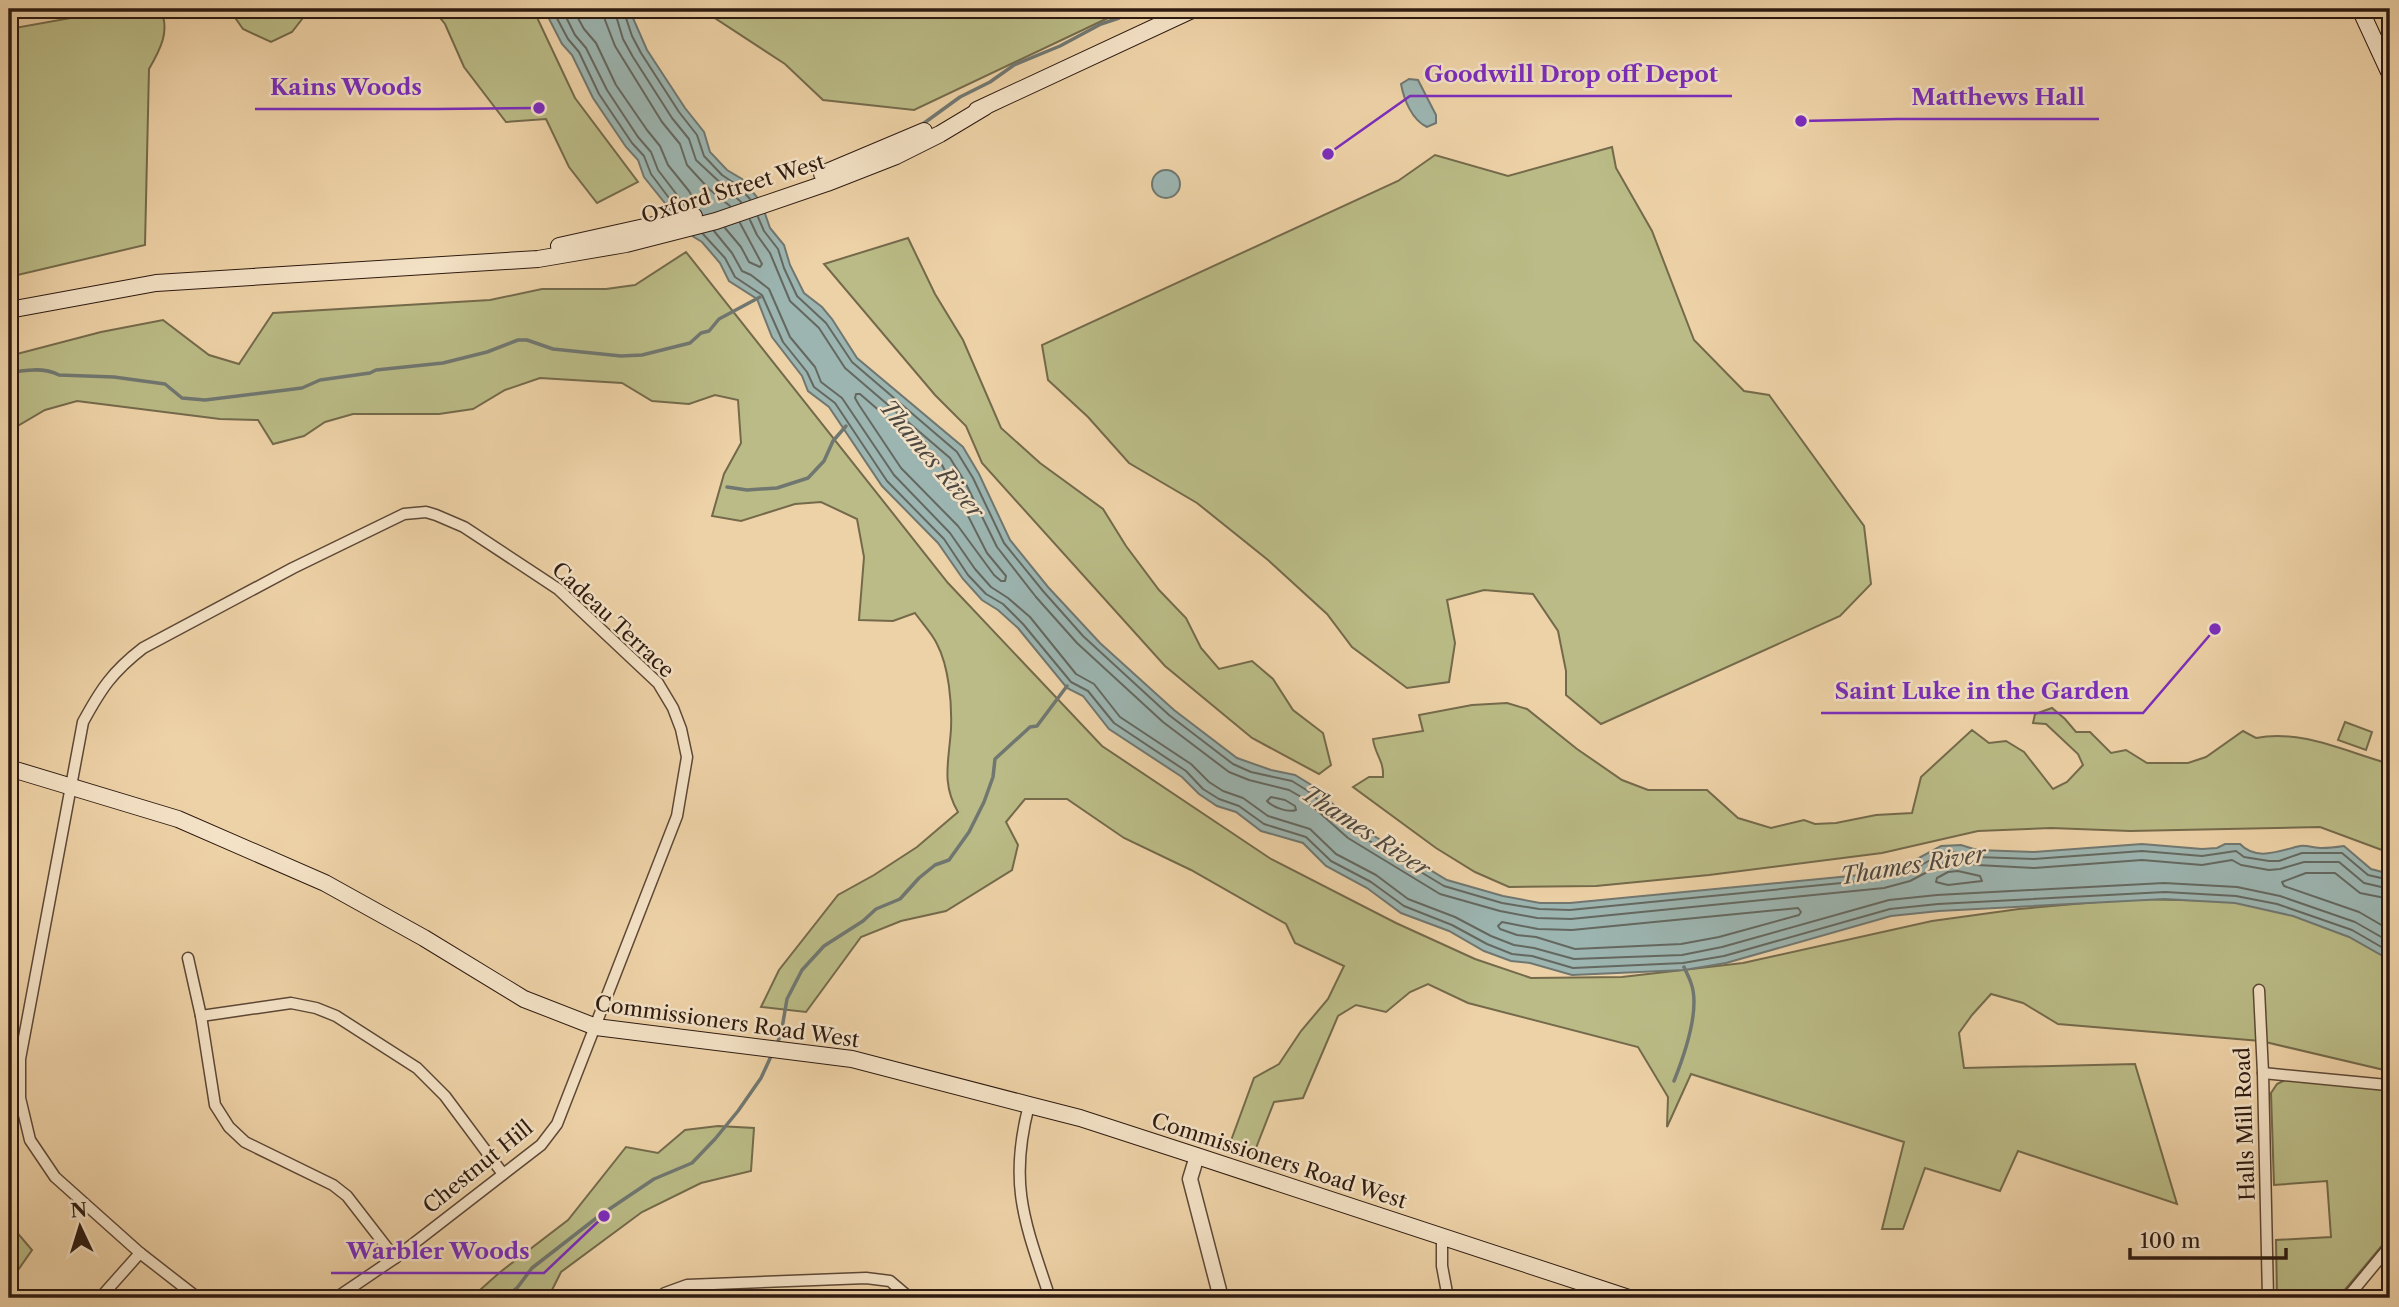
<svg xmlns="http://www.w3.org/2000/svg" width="2399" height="1307" font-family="'Libre Caslon Text',serif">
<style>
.green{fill:#babb86;stroke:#746a4b;stroke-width:2}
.water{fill:#9cb5b1;stroke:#707771;stroke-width:2}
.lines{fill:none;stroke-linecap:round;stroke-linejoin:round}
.shore{stroke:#646860;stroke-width:2}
.stream{stroke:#707771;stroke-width:3.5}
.minor-casing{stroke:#5d4836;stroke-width:13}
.tertiary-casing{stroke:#5d4836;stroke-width:17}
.secondary-casing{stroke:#2d1a10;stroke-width:18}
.minor{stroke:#f4e2c6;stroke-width:10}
.tertiary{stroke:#f4e2c6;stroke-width:14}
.secondary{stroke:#f4e2c6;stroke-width:16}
.labels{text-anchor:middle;stroke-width:5;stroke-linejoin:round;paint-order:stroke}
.street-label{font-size:21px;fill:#2d1a10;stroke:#f4e2c6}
.water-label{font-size:23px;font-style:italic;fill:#4e4840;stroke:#f4e2c6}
.leader{fill:none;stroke:#7b2cbf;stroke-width:2.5}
.callout-dot{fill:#7b2cbf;stroke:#f4e2c6;stroke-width:2.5}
.callout-label{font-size:23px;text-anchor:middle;font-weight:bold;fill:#7b2cbf;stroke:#f4e2c6;stroke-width:5;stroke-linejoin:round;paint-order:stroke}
</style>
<rect width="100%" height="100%" fill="#eed2a7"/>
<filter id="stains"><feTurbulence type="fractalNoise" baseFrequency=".00286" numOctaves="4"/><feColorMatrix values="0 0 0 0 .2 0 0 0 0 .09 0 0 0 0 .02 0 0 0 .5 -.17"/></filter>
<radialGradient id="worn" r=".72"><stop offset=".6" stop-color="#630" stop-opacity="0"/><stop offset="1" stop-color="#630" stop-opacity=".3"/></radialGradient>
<g class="green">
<path d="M121 9H160C171 30 160 50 149 69L145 245 9 277V29Z"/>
<path d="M229 9H314L306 14 292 32 271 42 243 29Z"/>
<path d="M433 9H533L575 98 638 182 597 203 569 167 546 119 506 122 464 67 445 24Z"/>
<path d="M701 9H1127L914 110 823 100 785 64Z"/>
<path d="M1612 147 1616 168 1652 231 1694 340 1744 391 1769 395 1864 526 1871 584 1840 616 1601 724 1566 695V671L1558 631 1533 594 1484 590 1447 600 1455 643 1449 682 1407 688 1352 647 1327 614 1268 560 1197 503 1129 463 1088 417 1048 380 1042 345 1398 181 1435 155 1508 176Z"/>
<path d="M908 238 935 294 963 340 1001 428 1040 463 1103 509 1126 546 1159 590 1186 618 1201 648 1219 669 1252 661 1273 679 1293 710 1323 733 1331 765 1319 774 1252 738 1165 666 982 463 966 426 935 395 824 264Z"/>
<path d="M686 252 948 583 1102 746 1271 859 1396 923 1475 959 1531 978 1622 977 1743 963 1932 921 2019 909 2131 899 2227 901 2330 914 2390 955V1077L2384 1070 2261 1041 2058 1024 2023 1003 1991 994 1972 1015 1959 1033 1964 1068 2135 1064 2177 1204 2018 1151 2000 1191 1925 1168 1903 1229H1882L1904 1142 1691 1074 1667 1127 1668 1097 1638 1047 1468 1003 1428 984 1410 992 1386 1012 1356 1005 1338 1016 1303 1098 1274 1102 1254 1153 1229 1146 1254 1078 1279 1064 1301 1031 1328 999 1344 966 1295 943 1286 924 1191 870 1124 838 1067 799H1025L1006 822 1018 845 1012 870 946 911 901 921 861 937 806 1012 761 1007 779 970 838 895 874 875 917 847 958 812C941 783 949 761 951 729 952 703 949 667 937 644 932 633 922 623 915 613L893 621 859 620 864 557 857 519 821 502 795 504 741 521 712 516 724 474 741 443 738 400 715 395 689 404 652 401 622 383 540 378 505 390 473 409 439 414H353L325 422 304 436 273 444 258 420 220 419 77 401 45 410 9 431V356L101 332 163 320 209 355 239 364 273 313 490 300 542 289H606L635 285Z"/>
<path d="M1507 703 1527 709 1577 749 1622 780 1648 790H1707L1738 818 1771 828 1804 820 1815 824 1836 823 1876 815 1912 813 1921 777 1972 730 1989 743 2006 741 2024 752 2053 789 2067 782 2083 765 2078 754 2046 724 2033 723 2035 714 2052 708 2065 719 2076 732H2090L2111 753 2126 750 2147 763H2188L2206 757 2243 731 2256 738C2302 729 2346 752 2390 764V853L2320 827 2130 831 2051 828 1978 831 1882 853 1709 875 1596 886 1509 887 1475 872 1436 848 1353 787 1369 777H1383C1384 760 1375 755 1373 739L1423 731 1419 715 1472 705Z"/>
<path d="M2345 722 2372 732 2366 750 2338 740Z"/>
<path d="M2285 1080 2390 1089V1236L2338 1298H2277L2276 1240 2331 1237 2327 1181 2274 1185 2271 1093 2277 1084Z"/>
<path d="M718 1126 754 1128 751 1171 701 1183 642 1212 561 1272 548 1298H471L499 1273 568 1220 626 1147 658 1153 685 1130Z"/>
<path d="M9 1223 32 1250 9 1283Z"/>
</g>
<g class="water">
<path d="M544 9H629L647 50 685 108 704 132 710 152 727 170 742 179 761 202 770 228 784 245 790 265 804 293 822 307 832 319 857 358 963 447 979 474 1010 540 1048 587 1100 643 1174 710 1237 758 1271 770 1295 775 1313 786 1356 825 1447 880 1503 896 1540 903H1570L1881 873 1904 866 1941 846 1961 845 1977 850 2034 852 2142 844 2202 849 2217 848 2225 844H2240C2257 862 2281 850 2300 846 2307 845 2315 848 2322 848 2330 848 2337 847 2344 846L2371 869 2390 874V960L2349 937 2293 916 2235 903 2164 899 1939 911 1891 916 1726 963 1684 970 1572 975 1530 963 1511 961 1484 951 1449 931 1401 913 1367 888 1326 866 1303 843 1261 831 1236 812 1217 806 1199 794 1182 777 1109 729 1083 696 1067 688 1018 628 998 610 982 600 963 579 938 543 882 486 829 407 808 391 802 376 772 337 757 299 729 281 720 263 702 242 681 229 668 207 644 177 638 160 626 147 593 98 572 55 562 44Z"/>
<path d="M1409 79 1418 80 1436 115V123L1427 127C1412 120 1404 100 1401 84Z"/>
<circle cx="1166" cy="184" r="14"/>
</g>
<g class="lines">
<g class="shore">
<path d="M552 9 568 39 579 52 599 94 632 143 644 156 651 174 678 210"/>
<path d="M562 9 575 35 586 48 607 90 638 137 651 152 658 170 687 208"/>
<path d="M573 9 584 29 596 43 616 85 647 130 660 146 668 165 689 191 699 208"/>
<path d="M604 9 605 20 615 46 662 122 680 144 687 165 709 189 730 206"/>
<path d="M614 9 623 39 633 57 672 118 689 139 696 160 741 202"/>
<path d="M623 9 632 36 641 53 679 112 697 135 704 156 722 175 737 185 750 199"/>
<path d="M758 217 764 231 778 249 784 268 797 296 826 323 852 362 957 452 973 478 1004 543 1043 591 1083 636 1169 715 1233 764 1251 772 1292 781 1308 791 1353 831 1444 886 1502 903 1539 909 1570 910 1882 879 1907 873 1943 853 1960 852 1976 857 2034 859 2142 851 2202 856 2236 851 2244 857 2269 861H2279L2302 853H2342L2368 875 2390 880"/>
<path d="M750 220 757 235 770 253 790 301 819 328 845 368 950 458 965 482 997 547 1036 597 1077 643 1163 722 1229 772 1249 780 1289 790 1303 798 1348 838 1440 894 1500 911 1537 918 1571 919 1884 888 1910 881 1946 862 1959 861 1977 865 2034 868 2142 860 2202 865 2232 860 2241 865 2269 870 2280 869 2304 862H2339L2364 883 2390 889"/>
<path d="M725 228 741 247 749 262 760 267 762 264 740 223"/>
<path d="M714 231 732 253 742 271 751 275 769 289 790 337 815 367 821 382 842 398 894 475 950 533 975 569 991 587 1008 598 1030 617 1076 674 1094 684 1120 717 1191 764 1209 782 1223 791 1243 798 1268 816 1310 829 1336 854 1376 875 1408 899 1455 917 1491 936 1514 945 1534 948 1574 959 1682 955 1722 947 1889 900 1937 895 2164 883 2237 887 2280 896 2355 922 2390 942"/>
<path d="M703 234 725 258 735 277 762 295 783 342 807 372 814 387 835 403 887 481 944 539 968 575 986 594 1003 604 1023 624 1071 682 1088 691 1114 723 1186 771 1203 789 1219 799 1239 806 1264 824 1306 837 1331 861 1371 882 1404 906 1452 925 1487 944 1512 954 1532 956 1573 968 1683 963 1724 956 1890 909 1938 904 2165 892 2236 896 2277 904 2352 930 2390 952"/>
<path d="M856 394H860L942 465 987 553 1006 576 1005 581H1001L994 575 958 526 901 468 859 405 855 398Z"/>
<path d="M1271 797 1285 800 1295 806 1296 810C1288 813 1272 807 1267 801Z"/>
<path d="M1958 871 1980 876 1982 881 1948 885 1936 882 1937 878 1948 872Z"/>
<path d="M2390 899 2360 893 2335 873H2306L2282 882 2284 886 2359 912 2390 930"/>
<path d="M1798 908 1801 912 1799 915 1719 937 1681 944 1575 949 1536 937 1517 935 1500 929 1498 926 1502 922 1538 929 1572 930Z"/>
</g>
<g class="stream">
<path d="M920 126 960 97 990 82 1014 65 1060 46 1101 24 1119 18 1129 9"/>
<path d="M9 373C24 370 44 367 59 375L114 377 165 384 182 398 205 400 302 388 320 380 370 373 376 370 443 363 487 352 518 340H527L553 349 621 356 642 355 690 343 701 333 709 331 719 319 760 297"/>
<path d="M727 487 747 490 777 488 808 478 824 461 833 441 846 426"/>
<path d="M776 1046 781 1034 787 999 802 970 824 946 863 921 876 909 900 899 919 878 935 865 949 860 969 832 984 802 993 777 995 759 1030 727 1037 726 1067 686"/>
<path d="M1674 1081C1684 1056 1701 1010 1691 983 1689 977 1686 972 1684 967"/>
<path d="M504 1298 517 1288 532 1268 599 1216 654 1179 692 1163 715 1139 738 1111 761 1078 773 1052"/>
</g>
<g class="minor-casing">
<g id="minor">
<path d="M188 958 201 1016 215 1105 229 1127 245 1142 333 1185 347 1196 395 1258"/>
<path d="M2259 990 2263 1073 2268 1298"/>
<path d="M201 1016 291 1003 316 1008 336 1016 417 1068 445 1096 503 1174"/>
<path d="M2263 1073 2387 1085"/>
<path d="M1029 1105C1008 1185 1025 1223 1050 1298"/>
<path d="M1442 1237V1266L1448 1298"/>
<path d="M100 1298 140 1253"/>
<path d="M201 1298 194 1295 140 1253 55 1177 30 1140 20 1098V1059L83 722C101 689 112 672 143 648L293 568 404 514 426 512 436 515 464 527 558 589 658 683 673 708 681 729 687 757 677 816 557 1124 541 1145 395 1258 336 1298"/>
<path d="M659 1298 665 1293 687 1285 866 1278 890 1281 910 1298"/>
<path d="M2347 1298 2390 1246"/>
</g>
</g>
<g class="tertiary-casing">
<path id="tertiary" d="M1197 1156 1190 1179 1221 1298"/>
</g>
<g class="secondary-casing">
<g id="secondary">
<path d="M2360 9 2390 74"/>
<path d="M977 110 1194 9"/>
<path d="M822 174 924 131"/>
<path d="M559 246 694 216"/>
<path d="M9 310 156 283 538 259 626 244 716 221 827 183 896 156 940 134 985 107"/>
<path d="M9 768 178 819 325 883 424 938 524 999 596 1027 852 1059 1029 1105 1080 1118 1197 1156 1629 1298"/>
</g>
</g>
<use href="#minor" class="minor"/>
<use href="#tertiary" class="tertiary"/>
<use href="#secondary" class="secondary"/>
</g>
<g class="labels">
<g class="street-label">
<text transform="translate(733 189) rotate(-17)" y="7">Oxford Street West</text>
<text transform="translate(613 620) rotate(43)" y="7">Cadeau Terrace</text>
<text transform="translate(727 1022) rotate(8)" y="7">Commissioners Road West</text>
<text transform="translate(2245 1124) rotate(-92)" y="7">Halls Mill Road</text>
<text transform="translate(1279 1161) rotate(18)" y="7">Commissioners Road West</text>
<text transform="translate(478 1167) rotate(-39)" y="7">Chestnut Hill</text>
</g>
<g class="water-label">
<text transform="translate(932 459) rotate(50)" y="8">Thames River</text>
<text transform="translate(1366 831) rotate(33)" y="8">Thames River</text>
<text transform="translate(1913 865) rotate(-9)" y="8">Thames River</text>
</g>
</g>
<path class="leader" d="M1328 154L1410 96H1732M539 108L436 109H255M1801 121L1897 119H2099M2215 629L2143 713H1821M604 1216L544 1273H331"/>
<g class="callout-dot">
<circle cx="1328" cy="154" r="7"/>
<circle cx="539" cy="108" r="7"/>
<circle cx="1801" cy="121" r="7"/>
<circle cx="2215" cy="629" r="7"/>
<circle cx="604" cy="1216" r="7"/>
</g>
<g class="callout-label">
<text x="1571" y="82">Goodwill Drop off Depot</text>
<text x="346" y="95">Kains Woods</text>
<text x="1998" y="105">Matthews Hall</text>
<text x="1982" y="699">Saint Luke in the Garden</text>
<text x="438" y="1259">Warbler Woods</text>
</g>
<rect width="2399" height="1307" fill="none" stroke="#eed2a7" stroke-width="35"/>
<rect x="10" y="10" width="2378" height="1286" fill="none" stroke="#2d1a10" stroke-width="3.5"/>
<rect x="18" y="18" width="2364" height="1272" fill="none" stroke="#2d1a10" stroke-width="2"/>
<g transform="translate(80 1227) rotate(356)" stroke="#f4e2c6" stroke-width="5" paint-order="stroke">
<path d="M0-5L12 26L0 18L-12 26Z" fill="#2d1a10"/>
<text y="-10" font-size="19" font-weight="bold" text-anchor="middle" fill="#2d1a10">N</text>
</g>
<path d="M2130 1248v10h156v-10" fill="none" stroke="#2d1a10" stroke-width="3.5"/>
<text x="2140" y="1248" font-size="21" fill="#2d1a10" stroke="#f4e2c6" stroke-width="5" paint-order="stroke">100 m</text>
<rect width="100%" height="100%" filter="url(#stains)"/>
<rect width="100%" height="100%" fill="url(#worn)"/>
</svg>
